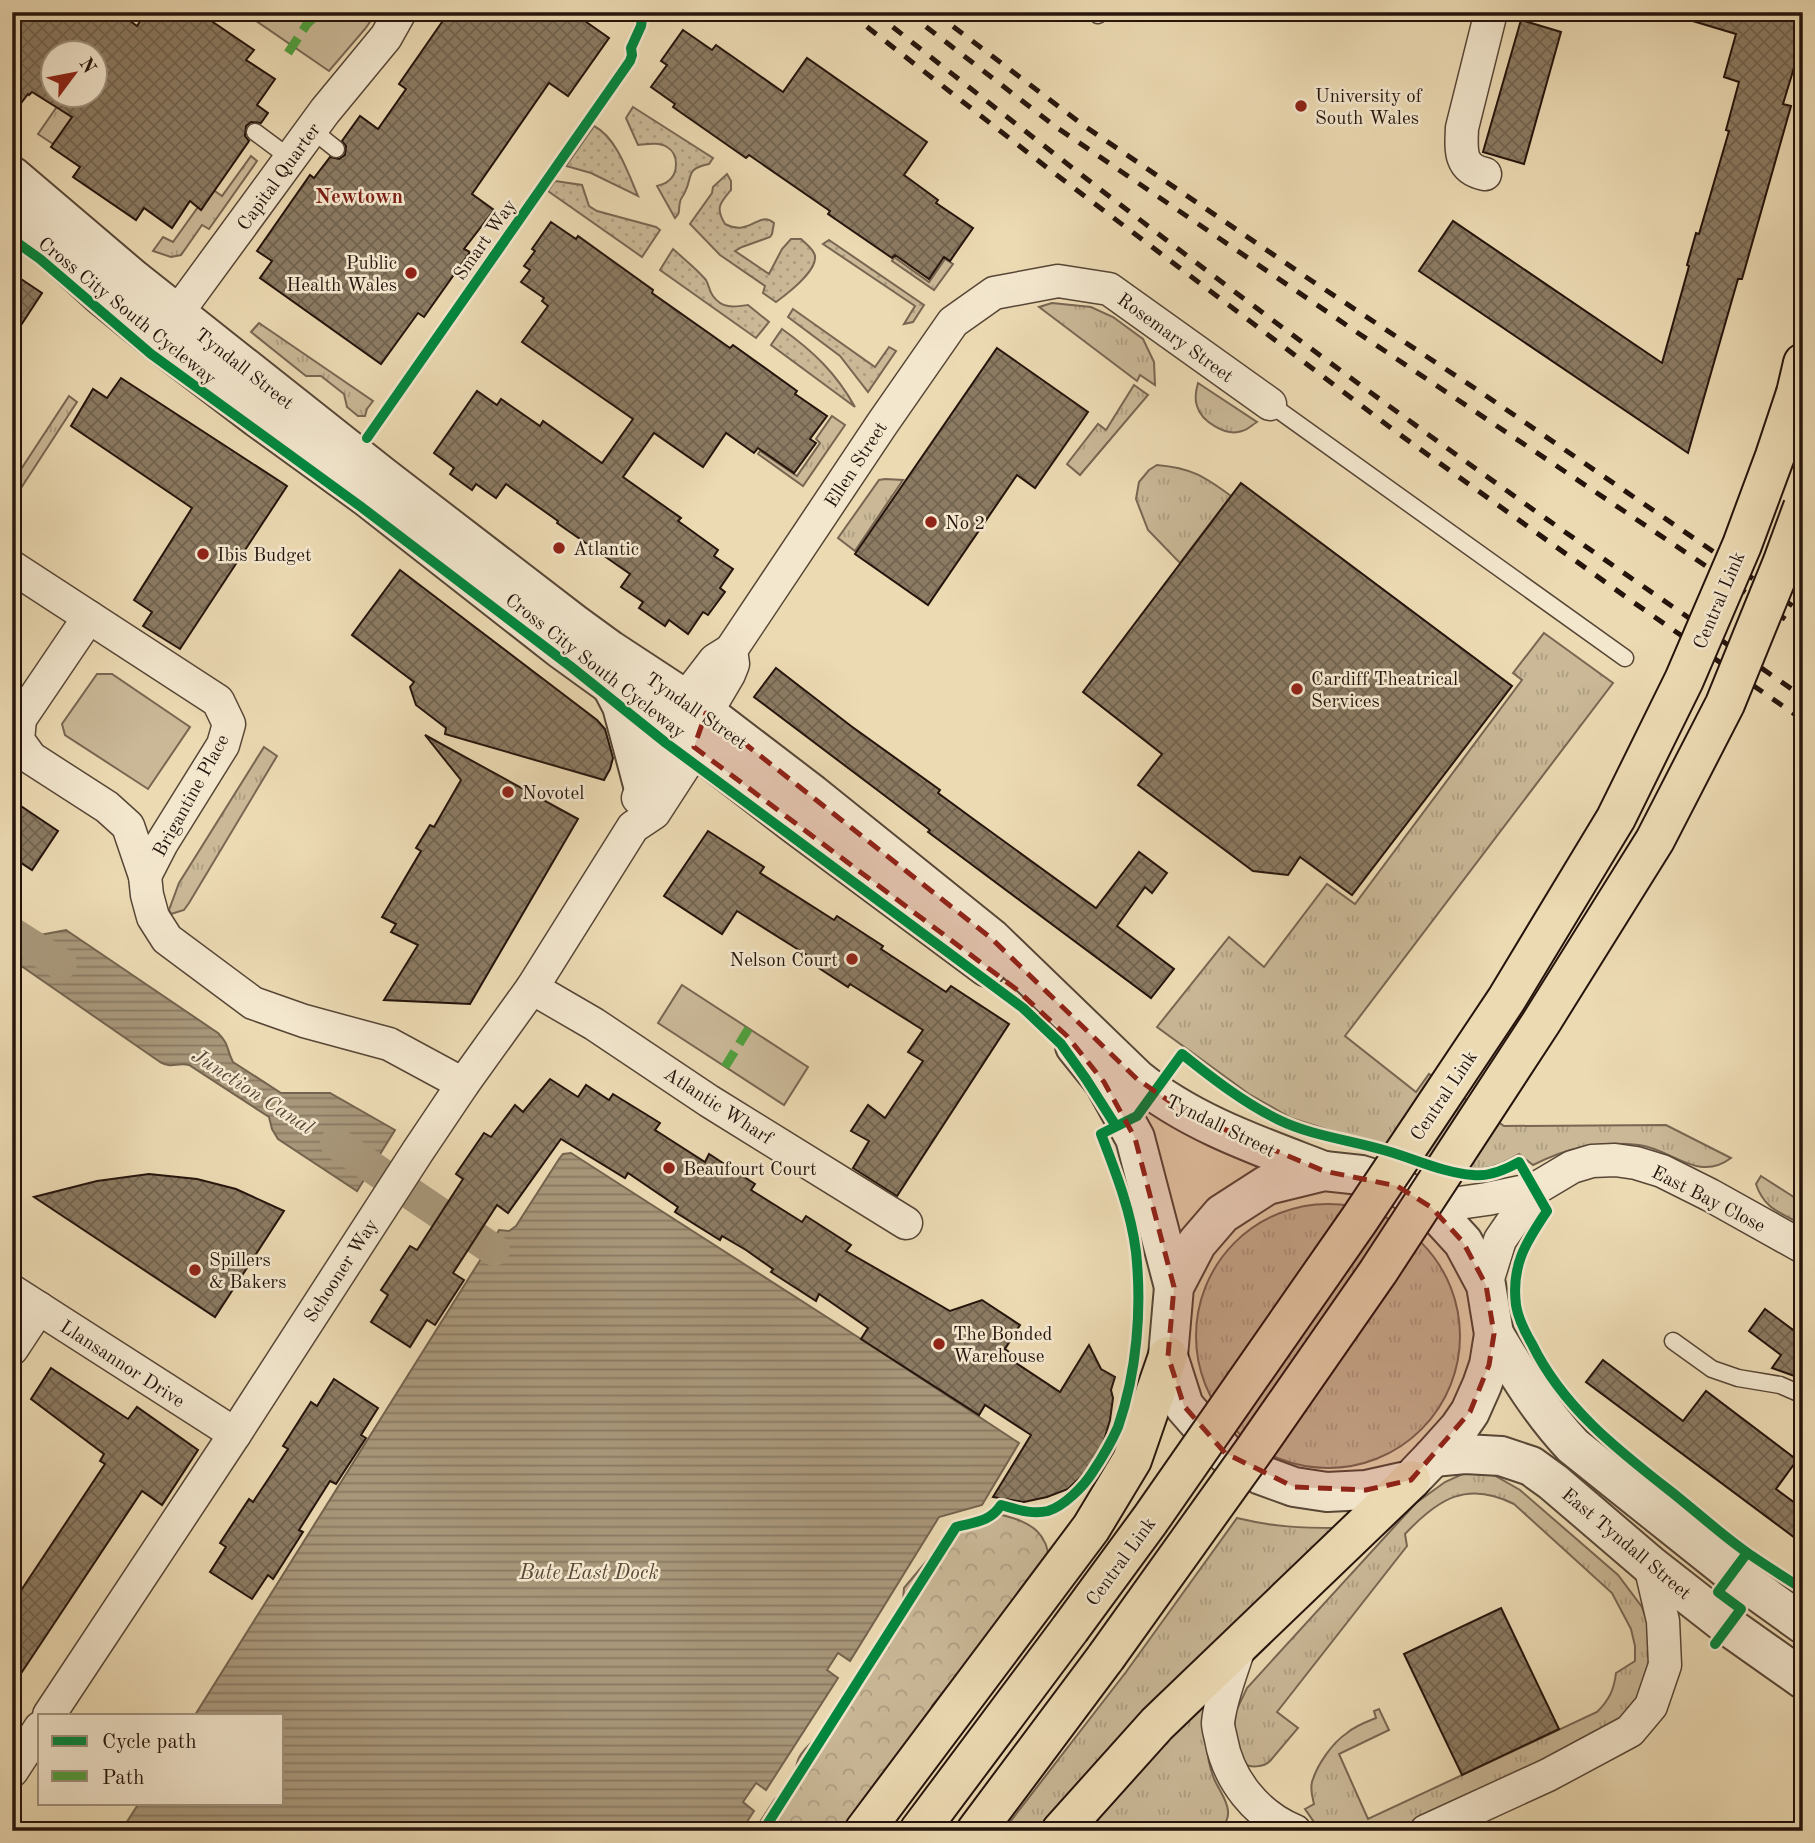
<svg xmlns="http://www.w3.org/2000/svg" width="1815" height="1843" font-family="'Old Standard TT',serif">
<style>
.grass{fill:url(#grass-tufts);stroke:#786652;stroke-width:2}
.forest{fill:url(#forest-crowns);stroke:#786652;stroke-width:2}
.park{fill:#cab897;stroke:#786652;stroke-width:2}
.garden{fill:url(#garden-dots);stroke:#786652;stroke-width:2}
.water{fill:url(#water-rules);stroke:#74634e;stroke-width:2}
.lines{fill:none;stroke-linecap:round;stroke-linejoin:round}
.canal{stroke:#a8977a;stroke-width:32}
.building{fill:url(#building-cross-hatch);stroke:#25140c;stroke-width:2;fill-rule:evenodd}
.service-casing{stroke:#574636;stroke-width:19}
.minor-casing{stroke:#574636;stroke-width:35}
.tertiary-casing{stroke:#574636;stroke-width:42}
.primary-casing{stroke:#25140c;stroke-width:42}
.service{stroke:#f3e7ce;stroke-width:16}
.minor{stroke:#f3e7ce;stroke-width:32}
.tertiary{stroke:#f3e7ce;stroke-width:38}
.primary{stroke:#ecdab3;stroke-width:38}
.rail{stroke:#25140c;stroke-width:5;stroke-dasharray:12 12;stroke-linecap:butt}
.primary-bridge-casing{stroke:#25140c;stroke-width:42;stroke-linecap:butt}
.primary-bridge{stroke:#ecdab3;stroke-width:38}
.quiet{stroke:#50a03e;stroke-width:9;stroke-dasharray:18 9;stroke-linecap:butt}
.cycleway-casing{stroke:#f3e7ce;stroke-width:15}
.cycleway{stroke:#00873e;stroke-width:10}
.marked{fill:#8f2418;fill-opacity:0.2;stroke:#8f2418;stroke-width:5;stroke-dasharray:14 9;stroke-linejoin:round}
.poi-dot{fill:#8f2418;stroke:#f3e7ce;stroke-width:2.5}
.labels{text-anchor:middle;stroke-width:5;stroke-linejoin:round;paint-order:stroke}
.poi-label{font-size:19px;fill:#25140c;stroke:#f3e7ce;text-anchor:start}
.street-label{font-size:19px;fill:#25140c;stroke:#f3e7ce}
.neighbourhood-label{font-size:21px;font-weight:bold;fill:#7a1f14;stroke:#f3e7ce}
.water-label{font-size:21px;font-style:italic;fill:#594838;stroke:#f3e7ce}
</style>
<defs>
<pattern id="grass-tufts" width="24" height="20" patternUnits="userSpaceOnUse" patternTransform="scale(1.75)"><rect width="24" height="20" fill="#cab897"/><path d="M3 7l-1-3M5 7V3M7 7l1-3M15 17l-1-3M17 17v-4M19 17l1-3" fill="none" stroke="#ad9d81"/></pattern>
<pattern id="forest-crowns" width="20" height="18" patternUnits="userSpaceOnUse" patternTransform="scale(1.75)"><rect width="20" height="18" fill="#cab897"/><path d="M2 6a3 3 0 1 1 6 0M12 15a3 3 0 1 1 6 0" fill="none" stroke="#ad9d81"/></pattern>
<pattern id="garden-dots" width="8" height="8" patternUnits="userSpaceOnUse" patternTransform="scale(1.75)"><rect width="8" height="8" fill="#cab897"/><path d="M2 2h.1M6 6h.1" fill="none" stroke="#ad9d81" stroke-width="1.8" stroke-linecap="round"/></pattern>
<pattern id="water-rules" width="6" height="5" patternUnits="userSpaceOnUse" patternTransform="scale(1.75)"><rect width="6" height="5" fill="#a8977a"/><path d="M0 2.5h6" fill="none" stroke="#897a62"/></pattern>
<pattern id="building-cross-hatch" width="8" height="8" patternUnits="userSpaceOnUse" patternTransform="scale(1.75)"><rect width="8" height="8" fill="#8c7b63"/><path d="M0 0l8 8M0 8l8-8" fill="none" stroke="#726450"/></pattern>
</defs>
<rect width="100%" height="100%" fill="#ecdab3"/>
<filter id="stains"><feTurbulence type="fractalNoise" baseFrequency=".00286" numOctaves="4"/><feColorMatrix values="0 0 0 0 .2 0 0 0 0 .09 0 0 0 0 .02 0 0 0 .5 -.17"/></filter>
<radialGradient id="worn" r=".72"><stop offset=".6" stop-color="#630" stop-opacity="0"/><stop offset="1" stop-color="#630" stop-opacity=".3"/></radialGradient>
<g class="grass">
<path d="M65 95 61 110 73 118 53 144 38 134Z"/>
<path d="M251 156 257 161 209 229 202 225 181 255 171 257 153 251 163 237 173 242 198 207 202 209 212 189 222 196Z"/>
<path d="M894 257 929 282 945 259 953 264 934 290 892 261Z"/>
<path d="M1052 303 1091 307 1113 317 1143 339 1154 362 1155 385 1140 375 1137 381 1039 307Z"/>
<path d="M259 323 373 401 367 409 365 416H358L347 407 344 394 321 376H306L251 332Z"/>
<path d="M1198 383 1257 422C1252 425 1247 430 1242 431 1226 437 1201 421 1197 406 1194 398 1196 390 1198 383Z"/>
<path d="M1134 385 1148 395 1080 475 1067 464 1098 424 1106 430Z"/>
<path d="M69 396 77 402 12 502V483Z"/>
<path d="M832 416 845 425 803 486 758 454 760 451 797 476 820 443 816 439Z"/>
<path d="M1157 465C1191 468 1204 476 1231 496L1180 563 1148 530 1136 499 1139 482 1149 470Z"/>
<path d="M885 479 903 480 855 551 838 538 879 480Z"/>
<path d="M1544 633 1613 683 1345 1036 1416 1092 1429 1074 1504 1126 1666 1125 1731 1158C1698 1183 1672 1149 1639 1145 1598 1141 1569 1147 1533 1165L1519 1154C1505 1162 1492 1169 1475 1169L1344 1135 1291 1118 1249 1094 1157 1027 1229 937 1264 967 1327 884 1355 904 1522 680 1513 673Z"/>
<path d="M264 747 277 756 189 903 184 910 171 914 169 910 179 883Z"/>
<path d="M1761 1176 1803 1203V1225C1781 1213 1764 1209 1756 1184Z"/>
<circle cx="1328" cy="1336" r="132"/>
<path d="M1467 1472 1492 1474 1520 1490 1618 1575 1642 1607 1650 1630 1651 1655 1645 1675 1650 1679 1624 1721 1586 1742 1398 1831H1325L1314 1822 1305 1809 1314 1804C1312 1796 1310 1790 1312 1782 1317 1765 1332 1743 1347 1733 1355 1726 1366 1722 1376 1718L1374 1711 1379 1709 1389 1730 1339 1754 1368 1819 1597 1712C1609 1700 1614 1690 1616 1673L1635 1661V1646L1631 1629 1612 1593 1514 1504C1467 1480 1438 1499 1405 1534L1407 1546 1277 1712 1298 1728 1270 1761C1264 1767 1250 1769 1242 1762 1238 1759 1235 1752 1232 1747L1236 1711 1247 1688 1416 1503 1445 1482Z"/>
<path d="M1237 1518C1274 1527 1301 1528 1338 1528L1047 1831H1003L1126 1672Z"/>
<path d="M1206 1699C1206 1724 1204 1752 1213 1776 1217 1788 1227 1798 1228 1811 1229 1819 1225 1825 1220 1831H1079Z"/>
</g>
<path class="forest" d="M988 1512C1007 1516 1035 1521 1044 1541 1047 1545 1048 1553 1049 1558L977 1662 953 1680 932 1706 929 1723 848 1831H754L775 1799 796 1784C794 1760 799 1754 816 1738L899 1621 903 1602 904 1588 930 1557 958 1531Z"/>
<g class="park">
<path d="M243 12H377L365 29 329 71Z"/>
<path d="M97 674H112L190 727 148 789 65 735 62 724Z"/>
<path d="M682 985 808 1067 784 1105 658 1023Z"/>
</g>
<g class="garden">
<path d="M633 107 713 158 709 164C685 169 693 176 685 192 683 197 681 197 680 202 678 210 681 212 675 218L657 186C659 185 665 184 667 182 679 174 679 154 667 147 659 142 648 144 638 145L626 118Z"/>
<path d="M594 126C617 138 628 173 638 196L591 173 566 166Z"/>
<path d="M727 174 731 181V190C720 203 715 208 725 224 751 237 758 210 774 223L772 234 770 237 742 247 735 251 769 274 782 249 791 239H801C806 244 814 249 815 256 817 271 787 294 776 302L763 293 765 286 720 255 690 224 712 193 713 187Z"/>
<path d="M555 181 582 185 589 206 597 211 656 227 660 230 642 257 548 191Z"/>
<path d="M829 240 924 305 913 322 904 324 915 306 823 244Z"/>
<path d="M673 249C684 259 697 269 706 280 709 285 709 291 713 296 722 309 734 307 748 305L769 322 756 338 660 270Z"/>
<path d="M793 309 875 367 889 347 896 351 868 392 840 356 788 317Z"/>
<path d="M782 329C813 351 836 373 855 407L771 345Z"/>
</g>
<g class="water">
<path d="M66 930 218 1033C230 1045 226 1049 233 1062L281 1093H330L395 1130 357 1191 278 1139 272 1129 269 1117 189 1065C176 1062 173 1069 160 1062L17 963 22 954 21 951 34 932 40 935Z"/>
<path d="M571 1153 861 1339 1019 1443 982 1505 939 1517 850 1661 838 1653 827 1670 838 1678 766 1790 756 1783 743 1802 754 1811 741 1831H121L139 1803H282V1715H195L499 1230 509 1231 516 1226 559 1159 563 1154Z"/>
</g>
<g class="lines">
<g class="canal">
<path d="M12 933 61 964"/>
<path d="M336 1143 494 1250"/>
</g>
</g>
<g class="building">
<path d="M12 12H118L137 26 146 12H198L254 50 246 60 275 79 257 105 268 113 261 123 251 122 246 126 245 136 249 141 201 210 190 201 172 228 144 208 136 220 73 177 80 167 51 147 72 117 32 92 29 95 28 94 12 115ZM52 52H94V94H52Z"/>
<path d="M449 12H572L609 38 568 96 549 83 472 194 494 210 464 249 470 252 424 317 418 313 381 364 260 278 272 261 257 251 310 175 314 178 330 157 339 159 345 155 346 146 342 141 360 116 378 129 406 89 399 84Z"/>
<path d="M1687 12H1803V38L1783 104 1791 106 1742 279H1738L1688 453 1419 271 1453 221 1662 363 1689 266 1687 265 1696 233 1699 234 1729 131 1726 130 1739 82 1724 77 1736 34 1686 19Z"/>
<path d="M1521 20 1561 32 1524 164 1483 152Z"/>
<path d="M683 30 712 50 716 45 783 92 807 58 927 142 904 175 938 200 936 203 973 228 950 261 944 257 929 279 895 255 892 258 828 214 830 211 749 155 746 158 673 107 675 104 651 87 667 65 661 61Z"/>
<path d="M551 222 576 239 578 236 653 290 652 293 730 348 733 345 797 391 795 394 827 416 810 439 816 443 794 473 758 448 754 453 726 433 703 467 654 433 623 477 681 518 678 521 718 550 714 556 733 569 720 588 725 592 708 615 703 612 688 634 669 620 665 626 639 608 643 602 621 587 630 574 557 523 558 521 506 484 496 498 476 484 472 490 450 474 454 468 434 453 477 391 497 405 501 399 540 426 543 421 602 463 633 419 522 342 548 306 542 301 544 298 521 282 530 270 524 266 535 251 532 249Z"/>
<path d="M12 273 42 293 12 339Z"/>
<path d="M997 348 1088 412 1035 488 1017 475 928 605 855 554Z"/>
<path d="M121 378 287 486 180 649 143 626 152 612 134 600 192 508 71 426 93 389 107 398Z"/>
<path d="M1241 483 1512 686 1352 895 1300 857 1288 875 1253 871 1138 785 1162 754 1083 692Z"/>
<path d="M400 570 597 720 605 729 613 758 610 769 604 780 445 734 446 728 416 705 410 687 414 682 352 635Z"/>
<path d="M776 668 851 726 940 790 938 793 972 818 1096 908 1139 852 1167 873 1152 893 1145 887 1117 926 1174 969 1151 998 928 832 930 830 876 789 754 697Z"/>
<path d="M425 735 578 819 470 1004 384 1000 418 945 391 932 396 924 382 917 421 851 416 848 430 825 434 827 461 780Z"/>
<path d="M12 800 58 831 32 870 12 857Z"/>
<path d="M708 831 764 867 760 873 834 920 837 916 883 946 881 949 946 992 951 986 1009 1024 897 1196 853 1168 869 1141 851 1131 868 1105 885 1118 923 1061 908 1052 923 1030 850 984 848 987 808 961 810 957 737 911 722 934 664 896Z"/>
<path d="M550 1079 578 1097 586 1085 609 1100 613 1094 660 1123 655 1130 705 1162 709 1154 755 1184 751 1190 802 1222 806 1216 851 1245 846 1251 950 1311 982 1300 1020 1325 1005 1349 1016 1357 1013 1361 1060 1392 1089 1345 1101 1369 1115 1377 1111 1390 1113 1398 1110 1420 1102 1447 1089 1469 1068 1489 1047 1497 1024 1502 993 1497 1031 1435 985 1405 979 1415 861 1339 868 1328 819 1294 816 1301 771 1272 773 1269 746 1250 722 1236 720 1240 675 1212 678 1207 628 1173 625 1178 561 1139 508 1213 497 1205 453 1273 464 1280 435 1325 427 1320 410 1347 371 1322 388 1295 381 1290 410 1246 417 1250 463 1179 456 1174 484 1133 491 1137 515 1105 523 1112Z"/>
<path d="M149 1174 197 1179 236 1189 284 1211 215 1317 34 1197 97 1181Z"/>
<path d="M1765 1309 1796 1332 1803 1322V1379L1772 1368 1781 1355 1749 1331Z"/>
<path d="M1603 1360 1683 1421 1706 1391 1797 1460 1776 1489 1803 1509V1544L1586 1382Z"/>
<path d="M51 1368 128 1419 137 1407 198 1450 162 1505 142 1491 12 1687V1604L105 1464 100 1461 104 1454 31 1399Z"/>
<path d="M334 1379 378 1408 361 1435 366 1438 336 1484 330 1481 299 1530 303 1532 273 1579 268 1575 252 1599 210 1572 226 1547 220 1543 249 1499 253 1502 269 1478 288 1449 283 1446 311 1402 317 1406Z"/>
<path d="M1501 1608 1559 1729 1462 1775 1404 1654Z"/>
</g>
<g class="lines">
<g class="service-casing">
<g id="service">
<path d="M1098 15 1100 12"/>
<path d="M311 129 336 149"/>
<path d="M255 132 290 158"/>
<path d="M1270 404 1625 658"/>
<path d="M1673 1341 1712 1369 1738 1378 1780 1385 1803 1395"/>
</g>
</g>
<g class="minor-casing">
<g id="minor">
<path d="M1485 174C1459 169 1461 150 1462 128L1491 12"/>
<path d="M164 331 325 111 386 37 400 12"/>
<path d="M12 567 218 701 229 724 223 745 162 843 145 876"/>
<path d="M89 617 20 719 18 740 31 758 107 807 128 826 145 876 147 895 153 917 167 939 253 1003 304 1021 389 1044 463 1084"/>
<path d="M638 798 643 785 673 730 685 699 715 660 731 650 882 424 953 322 994 293 1058 281 1109 289 1270 404"/>
<path d="M532 988 594 1024 709 1101 906 1223"/>
<path d="M1431 1207 1487 1199 1535 1189 1572 1167 1592 1161 1615 1160 1636 1163 1662 1171 1710 1195 1803 1247"/>
<path d="M1486 1285 1500 1240 1535 1189"/>
<path d="M12 1291 235 1434"/>
<path d="M12 1349 39 1308"/>
<path d="M1240 1645C1233 1668 1220 1699 1218 1723 1218 1728 1220 1734 1221 1739 1228 1779 1256 1815 1295 1831"/>
<path d="M49 1715 235 1434 418 1151 463 1084 532 988 633 827 654 813 689 759 706 713 729 674 733 664 731 650"/>
<path d="M12 1771 40 1728"/>
<path d="M1426 1831 1548 1775 1630 1731 1651 1706 1665 1665 1663 1621 1650 1565"/>
</g>
</g>
<g class="tertiary-casing">
<g id="tertiary">
<path d="M12 176 133 279 383 477 573 623 610 650 706 713 812 794 991 938 1137 1079C1191 1123 1259 1146 1324 1171"/>
<path d="M12 214 101 295 157 341 258 418 367 497 561 649 673 730 796 825 987 967"/>
<path d="M611 685 622 706 643 785"/>
<path d="M1075 1046 1104 1082 1135 1138 1174 1287"/>
<path d="M1324 1171 1361 1175 1397 1186 1431 1207 1463 1242 1486 1285 1494 1334 1489 1365 1482 1385 1470 1412 1459 1428 1433 1457 1411 1480 1366 1490 1327 1492 1294 1487 1261 1475 1225 1453 1184 1406 1168 1356 1174 1287 1197 1243 1222 1214 1267 1185Z"/>
<path d="M1494 1334C1518 1374 1541 1412 1573 1446L1732 1573 1803 1624"/>
<path d="M1433 1457 1465 1454 1501 1456 1531 1466 1553 1482 1650 1565 1728 1626 1803 1679"/>
</g>
</g>
<g class="primary-casing">
<g id="primary">
<path d="M1796 393 1803 363"/>
<path d="M864 1831 1091 1528 1132 1460 1168 1356"/>
<path d="M919 1831 1070 1629"/>
<path d="M976 1831 1106 1657"/>
<path d="M1061 1831 1157 1724 1411 1480"/>
</g>
</g>
<use href="#service" class="service"/>
<use href="#minor" class="minor"/>
<use href="#tertiary" class="tertiary"/>
<use href="#primary" class="primary"/>
<g class="rail">
<path d="M848 12 1045 166 1399 434 1633 602 1803 720"/>
<path d="M874 12C1080 176 1289 336 1503 488 1602 559 1703 627 1803 697"/>
<path d="M907 12 1056 127 1361 335 1803 631"/>
<path d="M934 12 1083 125 1312 281 1482 393 1803 613"/>
</g>
<g class="primary-bridge-casing">
<g id="primary-bridge">
<path d="M1070 1629 1150 1520 1359 1220 1506 1000 1616 818 1684 680 1742 545 1775 456 1796 393"/>
<path d="M1106 1657 1252 1453 1378 1272 1542 1021 1655 840 1725 704 1782 564 1803 507"/>
</g>
</g>
<use href="#primary-bridge" class="primary-bridge"/>
<g class="quiet">
<path d="M288 53 307 24 320 12"/>
<path d="M725 1067 749 1028"/>
</g>
<g class="cycleway-casing">
<g id="cycleway">
<path d="M12 239 40 259 151 354 360 506 570 666 666 743 1023 1008 1061 1044 1086 1079 1116 1126"/>
<path d="M367 438 630 61 632 55 631 48 641 26 643 12"/>
<path d="M1715 1644 1741 1609 1718 1592 1747 1553"/>
<path d="M763 1831 956 1527C975 1522 990 1522 1001 1505 1016 1509 1032 1515 1048 1511 1064 1506 1083 1487 1092 1473 1102 1458 1111 1443 1118 1427 1137 1372 1142 1309 1136 1252 1131 1211 1116 1173 1101 1134L1137 1116 1182 1054C1212 1078 1244 1103 1279 1120 1312 1136 1351 1140 1387 1151 1415 1159 1444 1173 1473 1175 1489 1177 1505 1170 1519 1162L1547 1211C1526 1242 1511 1265 1516 1305 1518 1318 1525 1332 1532 1344 1563 1408 1619 1451 1674 1494 1699 1514 1723 1536 1749 1554 1767 1566 1785 1578 1803 1589"/>
</g>
</g>
<use href="#cycleway" class="cycleway"/>
</g>
<path class="marked" d="M706 713 991 938 1137 1079 1188 1114 1324 1171 1397 1186 1431 1207 1463 1242 1486 1285 1494 1334 1489 1365 1470 1412 1411 1480 1366 1490 1294 1487 1225 1453 1184 1406 1168 1356 1174 1287 1135 1138 1104 1082 1067 1036 1016 989 694 747Z"/>
<g class="poi-dot">
<circle cx="1301" cy="106" r="7"/>
<circle cx="411" cy="273" r="7"/>
<circle cx="931" cy="522" r="7"/>
<circle cx="559" cy="548" r="7"/>
<circle cx="203" cy="554" r="7"/>
<circle cx="1297" cy="689" r="7"/>
<circle cx="508" cy="792" r="7"/>
<circle cx="852" cy="959" r="7"/>
<circle cx="669" cy="1168" r="7"/>
<circle cx="195" cy="1270" r="7"/>
<circle cx="939" cy="1344" r="7"/>
</g>
<g class="labels">
<g class="poi-label">
<text x="1315" y="102">University of<tspan x="1315" dy="22">South Wales</tspan></text>
<text x="397" y="269" text-anchor="end">Public<tspan x="397" dy="22">Health Wales</tspan></text>
<text x="945" y="529">No 2</text>
<text x="573" y="555">Atlantic</text>
<text x="217" y="561">Ibis Budget</text>
<text x="1311" y="685">Cardiff Theatrical<tspan x="1311" dy="22">Services</tspan></text>
<text x="522" y="799">Novotel</text>
<text x="838" y="966" text-anchor="end">Nelson Court</text>
<text x="683" y="1175">Beaufourt Court</text>
<text x="209" y="1266">Spillers<tspan x="209" dy="22">&amp; Bakers</tspan></text>
<text x="953" y="1340">The Bonded<tspan x="953" dy="22">Warehouse</tspan></text>
</g>
<g class="street-label">
<text transform="translate(278 176) rotate(-54)" y="7">Capital Quarter</text>
<text transform="translate(484 239) rotate(-55)" y="7">Smart Way</text>
<text transform="translate(128 310) rotate(39)" y="7">Cross City South Cycleway</text>
<text transform="translate(1176 337) rotate(36)" y="7">Rosemary Street</text>
<text transform="translate(245 368) rotate(38)" y="7">Tyndall Street</text>
<text transform="translate(855 464) rotate(-57)" y="7">Ellen Street</text>
<text transform="translate(1718 600) rotate(-67)" y="7">Central Link</text>
<text transform="translate(596 665) rotate(38)" y="7">Cross City South Cycleway</text>
<text transform="translate(697 710) rotate(35)" y="7">Tyndall Street</text>
<text transform="translate(190 795) rotate(-61)" y="7">Brigantine Place</text>
<text transform="translate(1443 1095) rotate(-56)" y="7">Central Link</text>
<text transform="translate(719 1105) rotate(33)" y="7">Atlantic Wharf</text>
<text transform="translate(1221 1125) rotate(26)" y="7">Tyndall Street</text>
<text transform="translate(1709 1198) rotate(27)" y="7">East Bay Close</text>
<text transform="translate(340 1270) rotate(-57)" y="7">Schooner Way</text>
<text transform="translate(123 1363) rotate(33)" y="7">Llansannor Drive</text>
<text transform="translate(1627 1543) rotate(40)" y="7">East Tyndall Street</text>
<text transform="translate(1120 1561) rotate(-54)" y="7">Central Link</text>
</g>
<g class="neighbourhood-label">
<text x="359" y="203">Newtown</text>
</g>
<g class="water-label">
<text transform="translate(253 1091) rotate(33)" y="7">Junction Canal</text>
<text x="589" y="1579">Bute East Dock</text>
</g>
</g>
<rect width="1815" height="1843" fill="none" stroke="#ecdab3" stroke-width="42"/>
<rect x="14" y="14" width="1787" height="1815" fill="none" stroke="#25140c" stroke-width="3.5"/>
<rect x="21" y="21" width="1773" height="1801" fill="none" stroke="#25140c" stroke-width="2"/>
<rect x="38" y="1714" width="245" height="91" fill="#f3e7ce" stroke="#a19380" stroke-width="2"/>
<rect x="52" y="1736" width="35" height="10" fill="#00873e" stroke="#a19380" stroke-width="2"/>
<text x="102" y="1748" font-size="21" fill="#25140c">Cycle path</text>
<rect x="52" y="1771" width="35" height="10" fill="#50a03e" stroke="#a19380" stroke-width="2"/>
<text x="102" y="1784" font-size="21" fill="#25140c">Path</text>
<g transform="translate(74 74) rotate(58)"><circle r="33" fill="#f3e7ce" stroke="#a19380" stroke-width="2"/>
<path d="M0-5L12 26L0 18L-12 26Z" fill="#8f2418"/>
<text y="-10" font-size="19" font-weight="bold" text-anchor="middle" fill="#25140c">N</text>
</g>
<rect width="100%" height="100%" filter="url(#stains)"/>
<rect width="100%" height="100%" fill="url(#worn)"/>
</svg>
